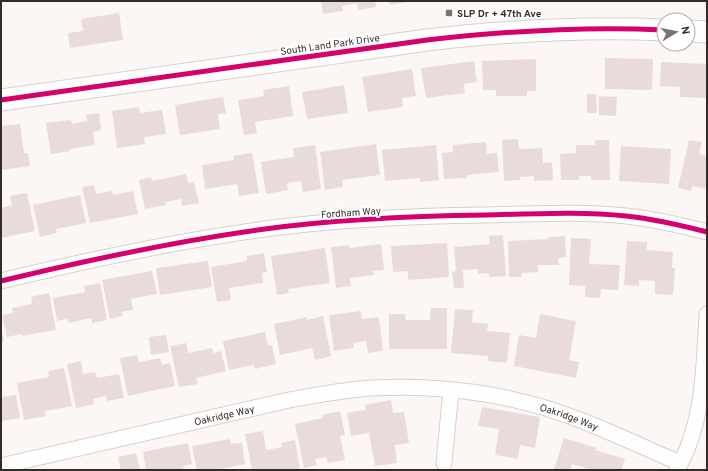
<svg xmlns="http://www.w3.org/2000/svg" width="708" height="471" font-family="Overpass,sans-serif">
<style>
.building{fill:#e9dbdb}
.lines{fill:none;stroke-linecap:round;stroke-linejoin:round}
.street-casing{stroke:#d6d0cd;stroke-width:17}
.secondary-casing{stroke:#d6d0cd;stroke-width:23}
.street{stroke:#fffefe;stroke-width:15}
.secondary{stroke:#fffefe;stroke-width:21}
.cycleway-casing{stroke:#fff;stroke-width:8}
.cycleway{stroke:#d6006c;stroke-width:5}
.poi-dot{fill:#7a7370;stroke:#fff;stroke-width:1.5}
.labels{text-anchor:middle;stroke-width:4;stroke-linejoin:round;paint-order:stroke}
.poi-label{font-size:10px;font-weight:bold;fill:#342c29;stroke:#fff;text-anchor:start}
.street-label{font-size:10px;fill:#342c29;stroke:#fff}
</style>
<rect width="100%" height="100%" fill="#fcf6f5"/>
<g class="building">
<path d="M321 1H375L376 7 358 10 357 3 342 6 343 11 323 14Z"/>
<path d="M389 1H407V2L389 5Z"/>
<path d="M119 13 123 40 70 48 68 33 83 31 81 19Z"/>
<path d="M605 58 653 59 652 90 605 89Z"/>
<path d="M536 59V91H527V96H496V90H483L482 61Z"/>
<path d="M474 61 477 82 464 84 465 93 426 98 421 68Z"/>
<path d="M661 62 707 64V98L680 97V87L660 86Z"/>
<path d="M412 69 416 96 402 98 403 107 368 112 362 77Z"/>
<path d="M344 85 348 113 307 119 302 92Z"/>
<path d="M289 86 293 116 255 122 257 133 244 135 238 100 264 96 263 90Z"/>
<path d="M587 94H596L597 113H587Z"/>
<path d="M599 96 617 97 616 116 599 115Z"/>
<path d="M223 97 226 113 218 114 220 129 180 135 175 105Z"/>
<path d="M139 107 140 113 162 110 166 134 144 137 145 144 117 148 112 111Z"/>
<path d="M99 113 101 130 93 132 95 145 70 149V151L51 154 46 123 71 120 72 124 87 121 86 115Z"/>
<path d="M20 124 24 153H28L30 166 1 170V126Z"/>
<path d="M518 139 519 149 542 148 543 163 552 162 553 180 534 181V176L520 177V180L504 181 502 140Z"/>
<path d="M595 140H609L610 180H591V176H579V180H561L560 154 576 153V145H595Z"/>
<path d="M689 140 702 142 699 154 707 156V189L692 186 691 191 678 188Z"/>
<path d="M486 142 487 154 497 153 499 172 467 175V178L444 179 442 153 453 152V145Z"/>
<path d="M376 144 380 175 342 180 343 187 325 190 320 152Z"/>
<path d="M315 145 321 189 303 192 301 181 287 183 288 190 266 194 261 162 294 157 293 148Z"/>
<path d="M436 145 439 180 420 182V178L385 181 382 150Z"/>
<path d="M621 146 671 149 669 184 619 181Z"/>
<path d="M252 153 259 193 239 196 237 184 205 189 202 165 234 160 233 156Z"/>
<path d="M186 174 188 183 194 182 199 203 182 206 181 199 165 202 166 205 145 209 139 180 151 177 152 181Z"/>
<path d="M94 185 96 194 112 191 113 195 133 191 138 214 90 223 82 187Z"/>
<path d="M27 193 35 231 1 238V208L12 205 10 196Z"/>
<path d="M80 195 86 223 56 229 57 233 40 237 33 205Z"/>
<path d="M503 235 506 276 489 277V273L478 274V269L463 270 464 288H454L452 272 456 271 454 247 490 244 489 236Z"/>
<path d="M565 236 566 257 558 258 559 265H538V272L521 273 522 277H509L508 241 548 239V237Z"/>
<path d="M571 238 591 239 589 264 620 265 618 290 601 289 600 298 585 297V286L569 285Z"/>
<path d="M627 241 647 242V250L673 252 672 268H675L673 295 655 294V281L639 280V286L624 285Z"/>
<path d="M447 243 449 277 408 280V271L393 272 391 246Z"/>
<path d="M381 244 384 270 373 271 374 275 350 278 351 286 336 288 331 247 349 245V248Z"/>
<path d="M325 248 330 283 288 289 289 293 277 295 271 256Z"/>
<path d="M264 253 267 272 262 273 263 283 229 288 231 300 217 302 211 267 247 261V256Z"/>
<path d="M208 261 212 287 160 295 156 268Z"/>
<path d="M152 271 157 294 131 299 133 310 122 312 123 316 110 319 102 280Z"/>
<path d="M100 283 107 320 92 323 91 318 69 323 68 319 57 321 53 298 85 292 84 286Z"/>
<path d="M49 293 56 330 22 336V334L7 337 2 315 13 313 12 308 32 304 31 297Z"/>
<path d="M431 308H447V349H389V314H405L406 320H430Z"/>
<path d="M455 309 473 310 472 322 488 324 487 331 510 333 507 363 488 361V356L451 353Z"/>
<path d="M361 311 362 319 379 317 383 351 368 353 366 341 353 343 354 348 334 351 329 315Z"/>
<path d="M540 314 576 321 569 360 579 362 576 378 514 366 519 335 536 338Z"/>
<path d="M323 316 331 356 315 360 312 348 280 355 274 324 307 317V320Z"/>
<path d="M1 327 4 341 1 342Z"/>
<path d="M265 332 268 346 272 345 276 364 255 369 254 365 229 370 223 341Z"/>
<path d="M166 335 169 352 151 355 149 337Z"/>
<path d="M186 343 188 353 212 348 213 353 221 351 226 371 196 378 198 384 179 387 170 346Z"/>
<path d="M137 355 139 362 160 358 162 365 170 363 175 386 128 396 120 358Z"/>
<path d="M81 361 83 374 95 372 97 378 119 374 124 398 107 401 106 396 93 399 94 404 76 408 67 364Z"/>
<path d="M64 368 72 406 45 411 46 416 24 420 17 383 49 377 48 371Z"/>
<path d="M16 395 20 418 1 421V397Z"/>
<path d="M391 400 393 413 404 412 409 443 395 445 397 463 375 466 369 433 351 436 347 413 366 410 365 405Z"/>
<path d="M482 407 540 417 535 448 520 445 518 459 495 455 499 429 478 426Z"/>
<path d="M340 411 345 435 340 436 345 460 328 463 326 457 315 459 317 465 304 468 295 424 323 418 322 415Z"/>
<path d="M263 431 266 450 282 447 281 443 295 440 300 470H252L245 434Z"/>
<path d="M564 438 596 448 595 450 625 459 621 470H592L572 464 570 470H554Z"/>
<path d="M230 439 231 444 242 443 245 464 216 470H197L192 446Z"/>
<path d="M188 443 192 464 183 466 184 470H146L143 452Z"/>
<path d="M136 453 140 470H121L118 457Z"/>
</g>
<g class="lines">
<g class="street-casing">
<g id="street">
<path d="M1 281C88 260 176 241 265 229 338 219 413 216 486 215 533 214 580 211 626 216 654 219 680 225 707 232"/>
<path d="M444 463 451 390"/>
<path id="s1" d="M1 466 289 400C316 395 343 390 371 388 440 384 515 394 580 420 614 433 647 449 680 463"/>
<path d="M677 470C704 423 704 367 707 314"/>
</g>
</g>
<g class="secondary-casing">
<g id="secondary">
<path d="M688 31 707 32"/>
<path d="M1 100 427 40C506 31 585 26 664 30"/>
</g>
</g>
<use href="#street" class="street"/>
<use href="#secondary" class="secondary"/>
<g class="cycleway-casing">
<g id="cycleway">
<path d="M1 100 427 40C506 31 585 26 664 30"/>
<path d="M1 281C88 260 176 241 265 229 338 219 413 216 486 215 533 214 580 211 626 216 654 219 680 225 707 232"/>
</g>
</g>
<use href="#cycleway" class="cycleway"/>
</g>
<rect class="poi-dot" x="445" y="9" width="8" height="8" rx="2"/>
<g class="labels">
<g class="poi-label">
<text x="457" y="17">SLP Dr + 47th Ave</text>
</g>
<g class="street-label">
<text transform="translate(330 44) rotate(-8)" y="4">South Land Park Drive</text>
<text transform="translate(351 212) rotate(-4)" y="4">Fordham Way</text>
<text dy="4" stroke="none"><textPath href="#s1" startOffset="229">Oakridge Way</textPath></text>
<text dy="4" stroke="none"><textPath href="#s1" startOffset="580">Oakridge Way</textPath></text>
</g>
</g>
<rect width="708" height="471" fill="none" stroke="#342c29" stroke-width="4"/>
<g transform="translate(676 32) rotate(80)"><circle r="19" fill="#ffffff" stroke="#aeaba9"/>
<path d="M0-3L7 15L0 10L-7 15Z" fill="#7a7370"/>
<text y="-6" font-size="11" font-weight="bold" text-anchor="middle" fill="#342c29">N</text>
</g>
</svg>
